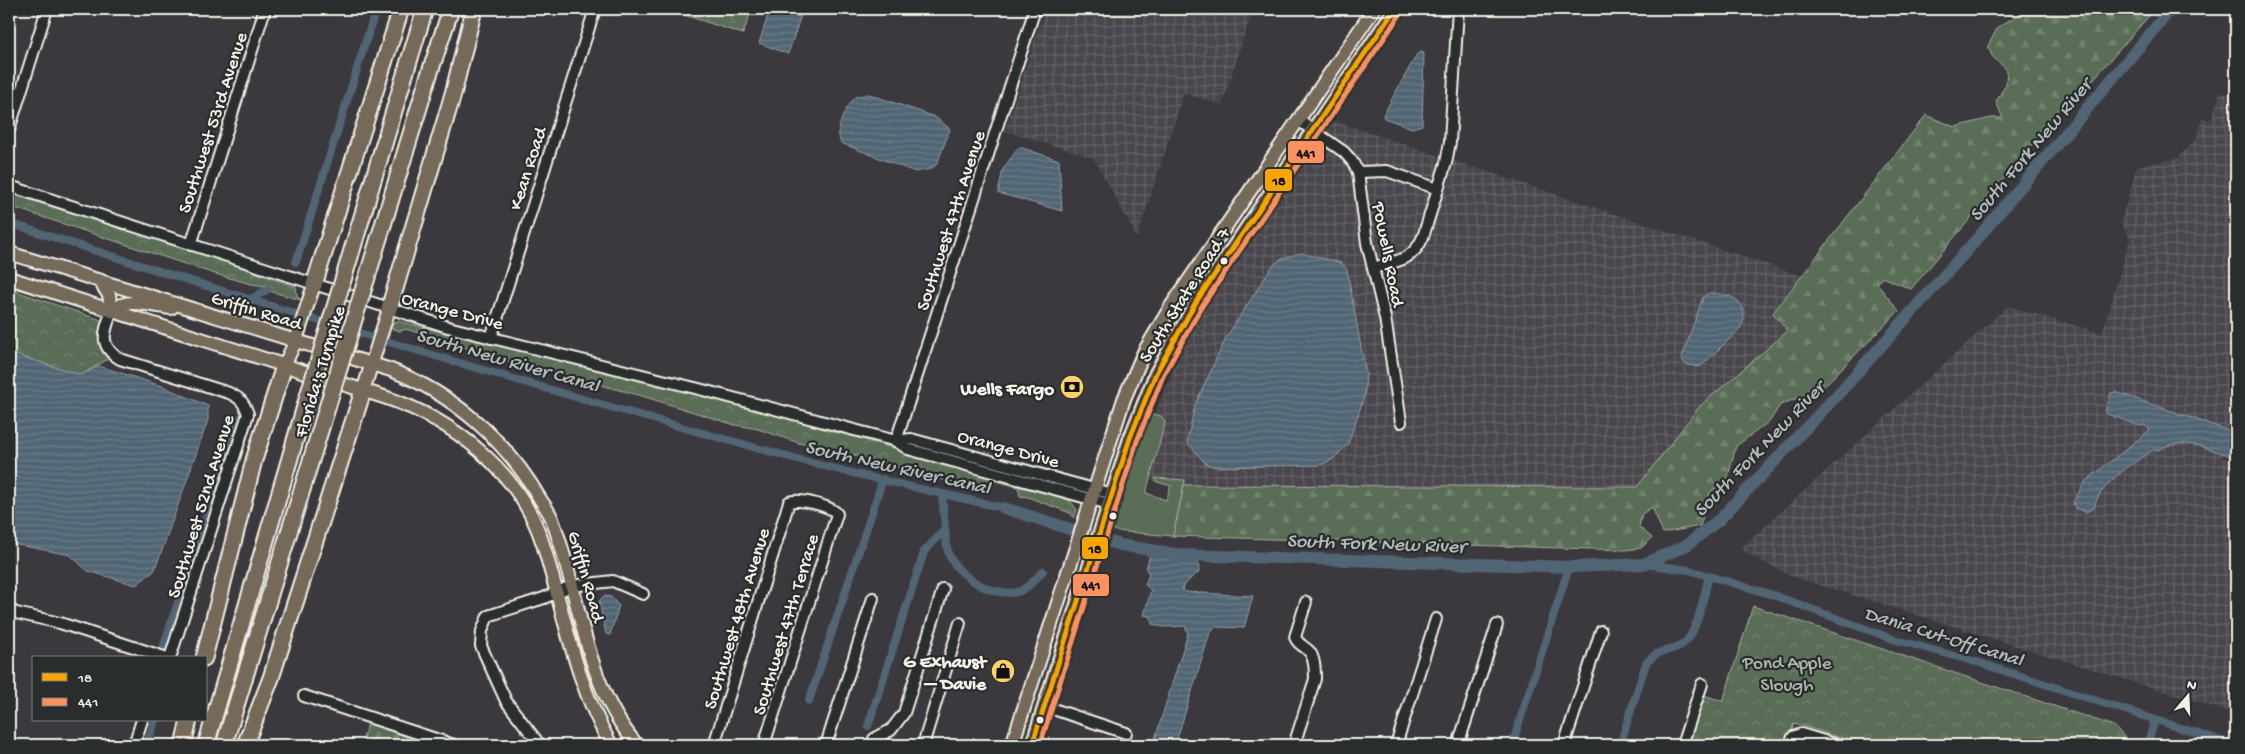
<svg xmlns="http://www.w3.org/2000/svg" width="2245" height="754" font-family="'Gochi Hand',sans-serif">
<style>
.industrial{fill:url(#industrial-grid)}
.grass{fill:#5a6d57;stroke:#a7afa0}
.forest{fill:url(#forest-firs);stroke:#a7afa0}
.wetland{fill:url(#wetland-marsh);stroke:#a7afa0}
.cemetery{fill:url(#cemetery-stones);stroke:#a7afa0}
.park{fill:url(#park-crowns);stroke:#a7afa0}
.water{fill:url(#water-rules);stroke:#929da2}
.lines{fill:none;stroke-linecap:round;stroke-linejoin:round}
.canal{stroke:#516574;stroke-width:8}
.river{stroke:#516574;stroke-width:12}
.minor-casing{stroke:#f4f1e8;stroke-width:14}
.major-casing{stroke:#f4f1e8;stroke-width:16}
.highway-casing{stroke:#f4f1e8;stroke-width:19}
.minor{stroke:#2a2d2e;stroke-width:10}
.major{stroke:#746a5a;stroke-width:12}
.highway{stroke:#746a5a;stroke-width:15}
.highway-bridge-casing{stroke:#f4f1e8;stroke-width:19;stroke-linecap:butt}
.highway-bridge{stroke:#746a5a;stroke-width:15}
.bus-1-casing{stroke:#2a2d2e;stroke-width:9}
.bus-2-casing{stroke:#2a2d2e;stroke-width:9}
.bus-1{stroke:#f7a600;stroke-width:5}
.bus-2{stroke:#fa915f;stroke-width:5}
.bus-dot{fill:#f4f1e8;stroke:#2a2d2e;stroke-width:2}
.labels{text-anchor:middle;stroke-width:4.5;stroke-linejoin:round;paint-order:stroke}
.street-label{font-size:19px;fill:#f4f1e8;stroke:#2a2d2e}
.poi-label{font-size:19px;font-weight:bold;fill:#f4f1e8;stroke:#2a2d2e;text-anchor:end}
.park-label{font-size:19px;fill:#afb6a7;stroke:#2a2d2e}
.water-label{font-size:20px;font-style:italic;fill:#b3b9ba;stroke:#2a2d2e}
.line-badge{stroke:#2a2d2e;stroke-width:2}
.pale-badge-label{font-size:14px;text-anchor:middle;font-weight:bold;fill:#111}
</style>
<defs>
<pattern id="industrial-grid" width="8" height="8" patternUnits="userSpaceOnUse" patternTransform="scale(1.25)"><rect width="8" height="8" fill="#4a464d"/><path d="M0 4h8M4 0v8" fill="none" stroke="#656167"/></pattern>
<pattern id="forest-firs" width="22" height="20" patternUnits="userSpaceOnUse" patternTransform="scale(1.25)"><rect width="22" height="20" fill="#5a6d57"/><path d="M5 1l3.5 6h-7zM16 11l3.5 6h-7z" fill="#72826f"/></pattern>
<pattern id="wetland-marsh" width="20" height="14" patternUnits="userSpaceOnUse" patternTransform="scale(1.25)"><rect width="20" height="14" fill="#5a6d57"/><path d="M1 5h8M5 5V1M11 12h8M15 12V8" fill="none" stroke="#72826f"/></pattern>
<pattern id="cemetery-stones" width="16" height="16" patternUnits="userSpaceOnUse" patternTransform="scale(1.25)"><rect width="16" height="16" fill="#5a6d57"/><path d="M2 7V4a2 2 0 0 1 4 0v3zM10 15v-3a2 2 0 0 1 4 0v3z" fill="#72826f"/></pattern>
<pattern id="park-crowns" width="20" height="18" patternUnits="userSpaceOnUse" patternTransform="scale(1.25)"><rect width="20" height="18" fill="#5a6d57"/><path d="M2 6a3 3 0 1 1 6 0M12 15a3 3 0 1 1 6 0" fill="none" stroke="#72826f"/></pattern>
<pattern id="water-rules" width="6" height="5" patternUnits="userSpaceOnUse" patternTransform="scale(1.25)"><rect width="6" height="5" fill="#516574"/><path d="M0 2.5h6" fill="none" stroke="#6b7c88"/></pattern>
</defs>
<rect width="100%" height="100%" fill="#3b393e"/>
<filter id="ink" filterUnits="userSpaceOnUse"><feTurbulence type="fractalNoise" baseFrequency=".02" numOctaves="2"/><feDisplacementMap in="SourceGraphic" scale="10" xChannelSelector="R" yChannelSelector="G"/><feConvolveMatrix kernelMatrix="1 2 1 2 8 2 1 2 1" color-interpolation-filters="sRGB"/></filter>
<g filter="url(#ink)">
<g class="industrial">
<path d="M1045 9H1253L1222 105 1184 93 1137 238 1094 158 1005 131Z"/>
<path d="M2220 92 2236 97V421L2222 457 2236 462V714L1788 575 1740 549 2008 306 2102 333 2130 239 2121 222 2137 166 2178 158 2196 139 2202 118 2211 121Z"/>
<path d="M1334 121 1802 276 1773 313 1788 331 1700 406 1637 487 1184 485 1185 480H1155L1157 482 1149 479 1165 423 1158 415 1155 414 1191 326Z"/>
</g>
<path class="grass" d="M1155 414 1162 417 1165 423 1146 493 1166 500 1171 486 1157 482 1155 478 1185 480 1173 536 1116 531 1110 528 1139 439 1146 419Z"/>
<path class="forest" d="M2028 9H2155L2083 91 2062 104 2043 132 1911 289 1882 277 1877 284 1899 311 1822 388 1780 405 1770 421 1736 446 1726 484 1711 491 1700 526 1663 533 1652 507 1642 514 1639 527 1652 538 1641 548 1626 550 1173 536 1184 485 1637 487 1700 406 1788 331 1773 313 1926 115 1955 127 1991 118H2003L1996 102 2006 84 2007 70 1992 56 1988 46 1998 27Z"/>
<path class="wetland" d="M666 9H752L743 34Z"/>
<path class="cemetery" d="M368 723 434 745H361Z"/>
<g class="park">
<path d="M9 190 210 256 296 287 297 296 301 300 269 291 266 286 251 284 212 273 9 206Z"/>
<path d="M9 289 101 320C101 339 94 342 108 359L81 375 9 353Z"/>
<path d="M397 321 722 400 1061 495 1071 502 1077 510 1074 518 1070 513 1028 497 1020 496 1018 487 996 481 978 487V484L963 481 961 485 846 453 799 443 758 429 735 425 639 395 507 361 406 329 400 331 390 328 394 322Z"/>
<path d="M1753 606 2114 726 2132 745H1862L1794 723 1787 745H1686L1703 695 1723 701Z"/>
</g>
<g class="water">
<path d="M770 9H803L788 54 759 43Z"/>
<path d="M1421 52 1424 53 1422 125 1412 128 1384 118 1383 115 1417 54Z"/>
<path d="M869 94 935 117 950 129 937 164 931 169 915 172 841 143C834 129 845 108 855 97Z"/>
<path d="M1019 147 1059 160 1062 211 998 193 1003 169Z"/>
<path d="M1301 253 1342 263 1347 270 1366 375 1364 397 1348 444 1332 460 1320 465 1216 467 1206 464 1187 442 1195 405 1227 336 1271 268 1280 259Z"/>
<path d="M1709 293C1732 294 1753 302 1740 329L1700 367 1688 365 1681 360 1703 297Z"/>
<path d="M9 353 81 375 99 366 162 386 208 406V420L161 553 154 571 136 585 88 571 70 555 9 543Z"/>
<path d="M2116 392 2236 433V458C2211 450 2182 435 2159 450L2155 449C2135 462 2099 483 2094 508L2086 512 2075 508 2073 502 2086 481 2150 430 2145 425 2139 426 2105 413 2111 393Z"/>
<path d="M1151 550 1181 555 1198 560 1199 573 1194 575 1182 588 1186 592 1253 596 1244 628 1215 627 1210 633 1175 745H1153L1188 633 1185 626 1163 627 1152 624 1151 617 1144 615 1151 590 1145 585 1149 574 1146 569Z"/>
<path d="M604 596 611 597 619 606 610 635 606 634 599 601Z"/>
</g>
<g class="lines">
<g class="canal">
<path d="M9 223C271 308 535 388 801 460 868 478 936 492 1004 508"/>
<path d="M296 262 376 9"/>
<path d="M250 300 268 289"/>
<path d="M945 529C946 538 946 552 951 559 964 580 992 596 1017 592 1027 590 1036 578 1043 571"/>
<path d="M1644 564 1689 570 1773 595 1893 639 1980 663 2233 745"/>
<path d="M163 648 239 418"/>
<path d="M809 701 883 479"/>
<path d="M868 726 924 552 945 529 942 494"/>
<path d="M147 745 155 720"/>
<path d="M1512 745 1569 567"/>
<path d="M1620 745 1646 663C1661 646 1669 654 1683 644 1698 633 1704 594 1709 576"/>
<path d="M2147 745 2155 720"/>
</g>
<path class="river" d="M1004 508 1120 545 1181 555 1574 567 1644 564 1687 545 1720 519 1840 392 1977 239 2171 9"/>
<g class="minor-casing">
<g id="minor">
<path d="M1298 120 1344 152 1352 161 1358 172 1367 243 1385 318 1401 422"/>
<path d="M9 130 47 9"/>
<path d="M1358 172 1387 171 1438 189"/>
<path d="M9 186 448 327 699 389 896 441 908 449 1109 504"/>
<path d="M191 245 265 9"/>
<path d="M1373 268C1396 261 1413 261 1423 237L1446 163 1450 142 1458 9"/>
<path d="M112 311C104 332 98 346 120 359L229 393C240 398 244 402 248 414L170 658"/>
<path d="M491 338 595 9"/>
<path d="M896 441 1035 9"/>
<path d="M896 441 911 439 1112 494"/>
<path d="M9 609 16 613 60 623 167 658"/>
<path d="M304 696 454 745"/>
<path d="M1044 706 1126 733"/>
<path d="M134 745 142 720"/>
<path d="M540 745 506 701 481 646 482 631 488 616 544 598 571 586 613 581 643 594"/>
<path d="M714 745 789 502C797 498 833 506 837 514L764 745"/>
<path d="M826 745 873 598"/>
<path d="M872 745 874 739 891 730 904 713 943 589"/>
<path d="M923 745 960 623"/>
<path d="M1294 745 1315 679C1315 671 1315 658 1309 651 1303 645 1298 645 1295 637L1306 602"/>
<path d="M1396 745 1436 619"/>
<path d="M1458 745 1497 625"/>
<path d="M1564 745 1601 631"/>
<path d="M1682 745 1702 684"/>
<path d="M1790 745 1793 737 1801 734 1837 745"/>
</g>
</g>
<g class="major-casing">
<g id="major">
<path d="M9 253 391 370C453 394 507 441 540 499 545 507 551 514 553 522 581 596 583 683 637 745"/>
<path d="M9 278 384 397C454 420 520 472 543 544 565 615 574 680 611 745"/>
<path d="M99 280 109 295 112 311"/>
<path d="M112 311C126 296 152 306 171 308"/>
<path d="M284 366 296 340 314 285"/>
<path d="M363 391 389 309"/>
<path d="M1012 745 1124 399 1144 352 1170 308 1374 9"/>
<path d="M1032 745 1130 438 1156 373 1196 302 1395 9"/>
</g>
</g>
<g class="highway-casing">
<g id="highway">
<path d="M406 71 425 9"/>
<path d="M428 78 451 9"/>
<path d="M314 285 401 9"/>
<path d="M389 309 453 94 474 9"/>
<path d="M204 658 254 460 284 366"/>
<path d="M183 745 189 720"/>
<path d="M206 745 308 396"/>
<path d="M224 745 327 408"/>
<path d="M245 745 271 678 363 391"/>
</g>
</g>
<use href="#minor" class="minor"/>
<use href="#major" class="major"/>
<use href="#highway" class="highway"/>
<g class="highway-bridge-casing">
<g id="highway-bridge">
<path d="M308 396 406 71"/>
<path d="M327 408 428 78"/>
</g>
</g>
<use href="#highway-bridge" class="highway-bridge"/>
<g class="bus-1-casing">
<path id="bus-1" d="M1032 745 1130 438 1156 373 1196 302 1395 9"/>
</g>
<g class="bus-2-casing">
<path id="bus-2" d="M1040 745 1137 441 1163 376 1202 306 1401 13"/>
</g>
<use href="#bus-1" class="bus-1"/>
<use href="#bus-2" class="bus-2"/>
</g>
</g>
<defs>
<g id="bank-disc" transform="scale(1.25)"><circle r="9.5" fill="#ffd166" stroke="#2a2d2e"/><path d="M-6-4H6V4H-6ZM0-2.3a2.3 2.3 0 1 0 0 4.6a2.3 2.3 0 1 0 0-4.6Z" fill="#111"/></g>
<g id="shop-disc" transform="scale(1.25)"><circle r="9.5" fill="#ffd166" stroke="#2a2d2e"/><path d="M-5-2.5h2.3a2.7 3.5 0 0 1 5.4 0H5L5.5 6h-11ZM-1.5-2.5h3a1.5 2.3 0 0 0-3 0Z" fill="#111"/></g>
</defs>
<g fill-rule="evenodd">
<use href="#bank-disc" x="1072" y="387"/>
<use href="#shop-disc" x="1003" y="671"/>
</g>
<g class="bus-dot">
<circle cx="1224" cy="261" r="4.5"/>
<circle cx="1113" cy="516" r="4.5"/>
<circle cx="1040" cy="720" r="4.5"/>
</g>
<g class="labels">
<g class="street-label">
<text transform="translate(211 122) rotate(-72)" y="7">Southwest 53rd Avenue</text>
<text transform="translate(526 168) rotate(-72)" y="7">Kean Road</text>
<text transform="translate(949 220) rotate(-72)" y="7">Southwest 47th Avenue</text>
<text transform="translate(1390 254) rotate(79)" y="7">Powells Road</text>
<text transform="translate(1183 294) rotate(-58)" y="7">South State Road 7</text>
<text transform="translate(257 309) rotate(17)" y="7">Griffin Road</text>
<text transform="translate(453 309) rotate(15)" y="7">Orange Drive</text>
<text transform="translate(318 371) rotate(-73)" y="7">Florida's Turnpike</text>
<text transform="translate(1009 447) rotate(15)" y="7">Orange Drive</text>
<text transform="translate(199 506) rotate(-73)" y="7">Southwest 52nd Avenue</text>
<text transform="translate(588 576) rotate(74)" y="7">Griffin Road</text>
<text transform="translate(735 618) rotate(-73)" y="7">Southwest 48th Avenue</text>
<text transform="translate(784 624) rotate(-73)" y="7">Southwest 47th Terrace</text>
</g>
<g class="poi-label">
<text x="1054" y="394">Wells Fargo</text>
<text x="986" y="667">G Exhaust<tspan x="986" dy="22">– Davie</tspan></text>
</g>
<g class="park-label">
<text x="1787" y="668">Pond Apple<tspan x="1787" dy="22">Slough</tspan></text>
</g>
<g class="water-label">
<text transform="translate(2029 149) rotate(-50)" y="7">South Fork New River</text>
<text transform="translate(508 359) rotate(16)" y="7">South New River Canal</text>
<text transform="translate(1758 448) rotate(-46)" y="7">South Fork New River</text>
<text transform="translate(898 466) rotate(13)" y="7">South New River Canal</text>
<text transform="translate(1376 542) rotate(2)" y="7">South Fork New River</text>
<text transform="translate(1944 635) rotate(17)" y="7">Dania Cut-Off Canal</text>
</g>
</g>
<g class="line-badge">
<rect x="1287" y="140" width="38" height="24" rx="5" fill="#fa915f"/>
<rect x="1264" y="168" width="29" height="24" rx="5" fill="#f7a600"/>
<rect x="1081" y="536" width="28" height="24" rx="5" fill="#f7a600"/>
<rect x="1072" y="573" width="38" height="24" rx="5" fill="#fa915f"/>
</g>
<g class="pale-badge-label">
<text x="1306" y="157">441</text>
<text x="1279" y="185">18</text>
<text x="1095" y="553">18</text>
<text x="1091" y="589">441</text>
</g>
<rect width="2245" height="754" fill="none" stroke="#2a2d2e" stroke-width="30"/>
<rect x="15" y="15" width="2215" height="724" fill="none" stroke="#f4f1e8" stroke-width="2" filter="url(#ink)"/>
<rect x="32" y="656" width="175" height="65" fill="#2a2d2e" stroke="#7b7b78"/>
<rect x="42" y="673" width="25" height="8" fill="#f7a600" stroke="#7b7b78"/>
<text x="78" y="682" font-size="15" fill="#f4f1e8">18</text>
<rect x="42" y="698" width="25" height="8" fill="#fa915f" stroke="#7b7b78"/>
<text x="78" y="706" font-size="15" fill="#f4f1e8">441</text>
<g transform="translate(2188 696) rotate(19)" stroke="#2a2d2e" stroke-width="4" paint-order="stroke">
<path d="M0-4L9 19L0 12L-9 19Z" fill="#f4f1e8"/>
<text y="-8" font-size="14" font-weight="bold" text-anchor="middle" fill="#f4f1e8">N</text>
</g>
</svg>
